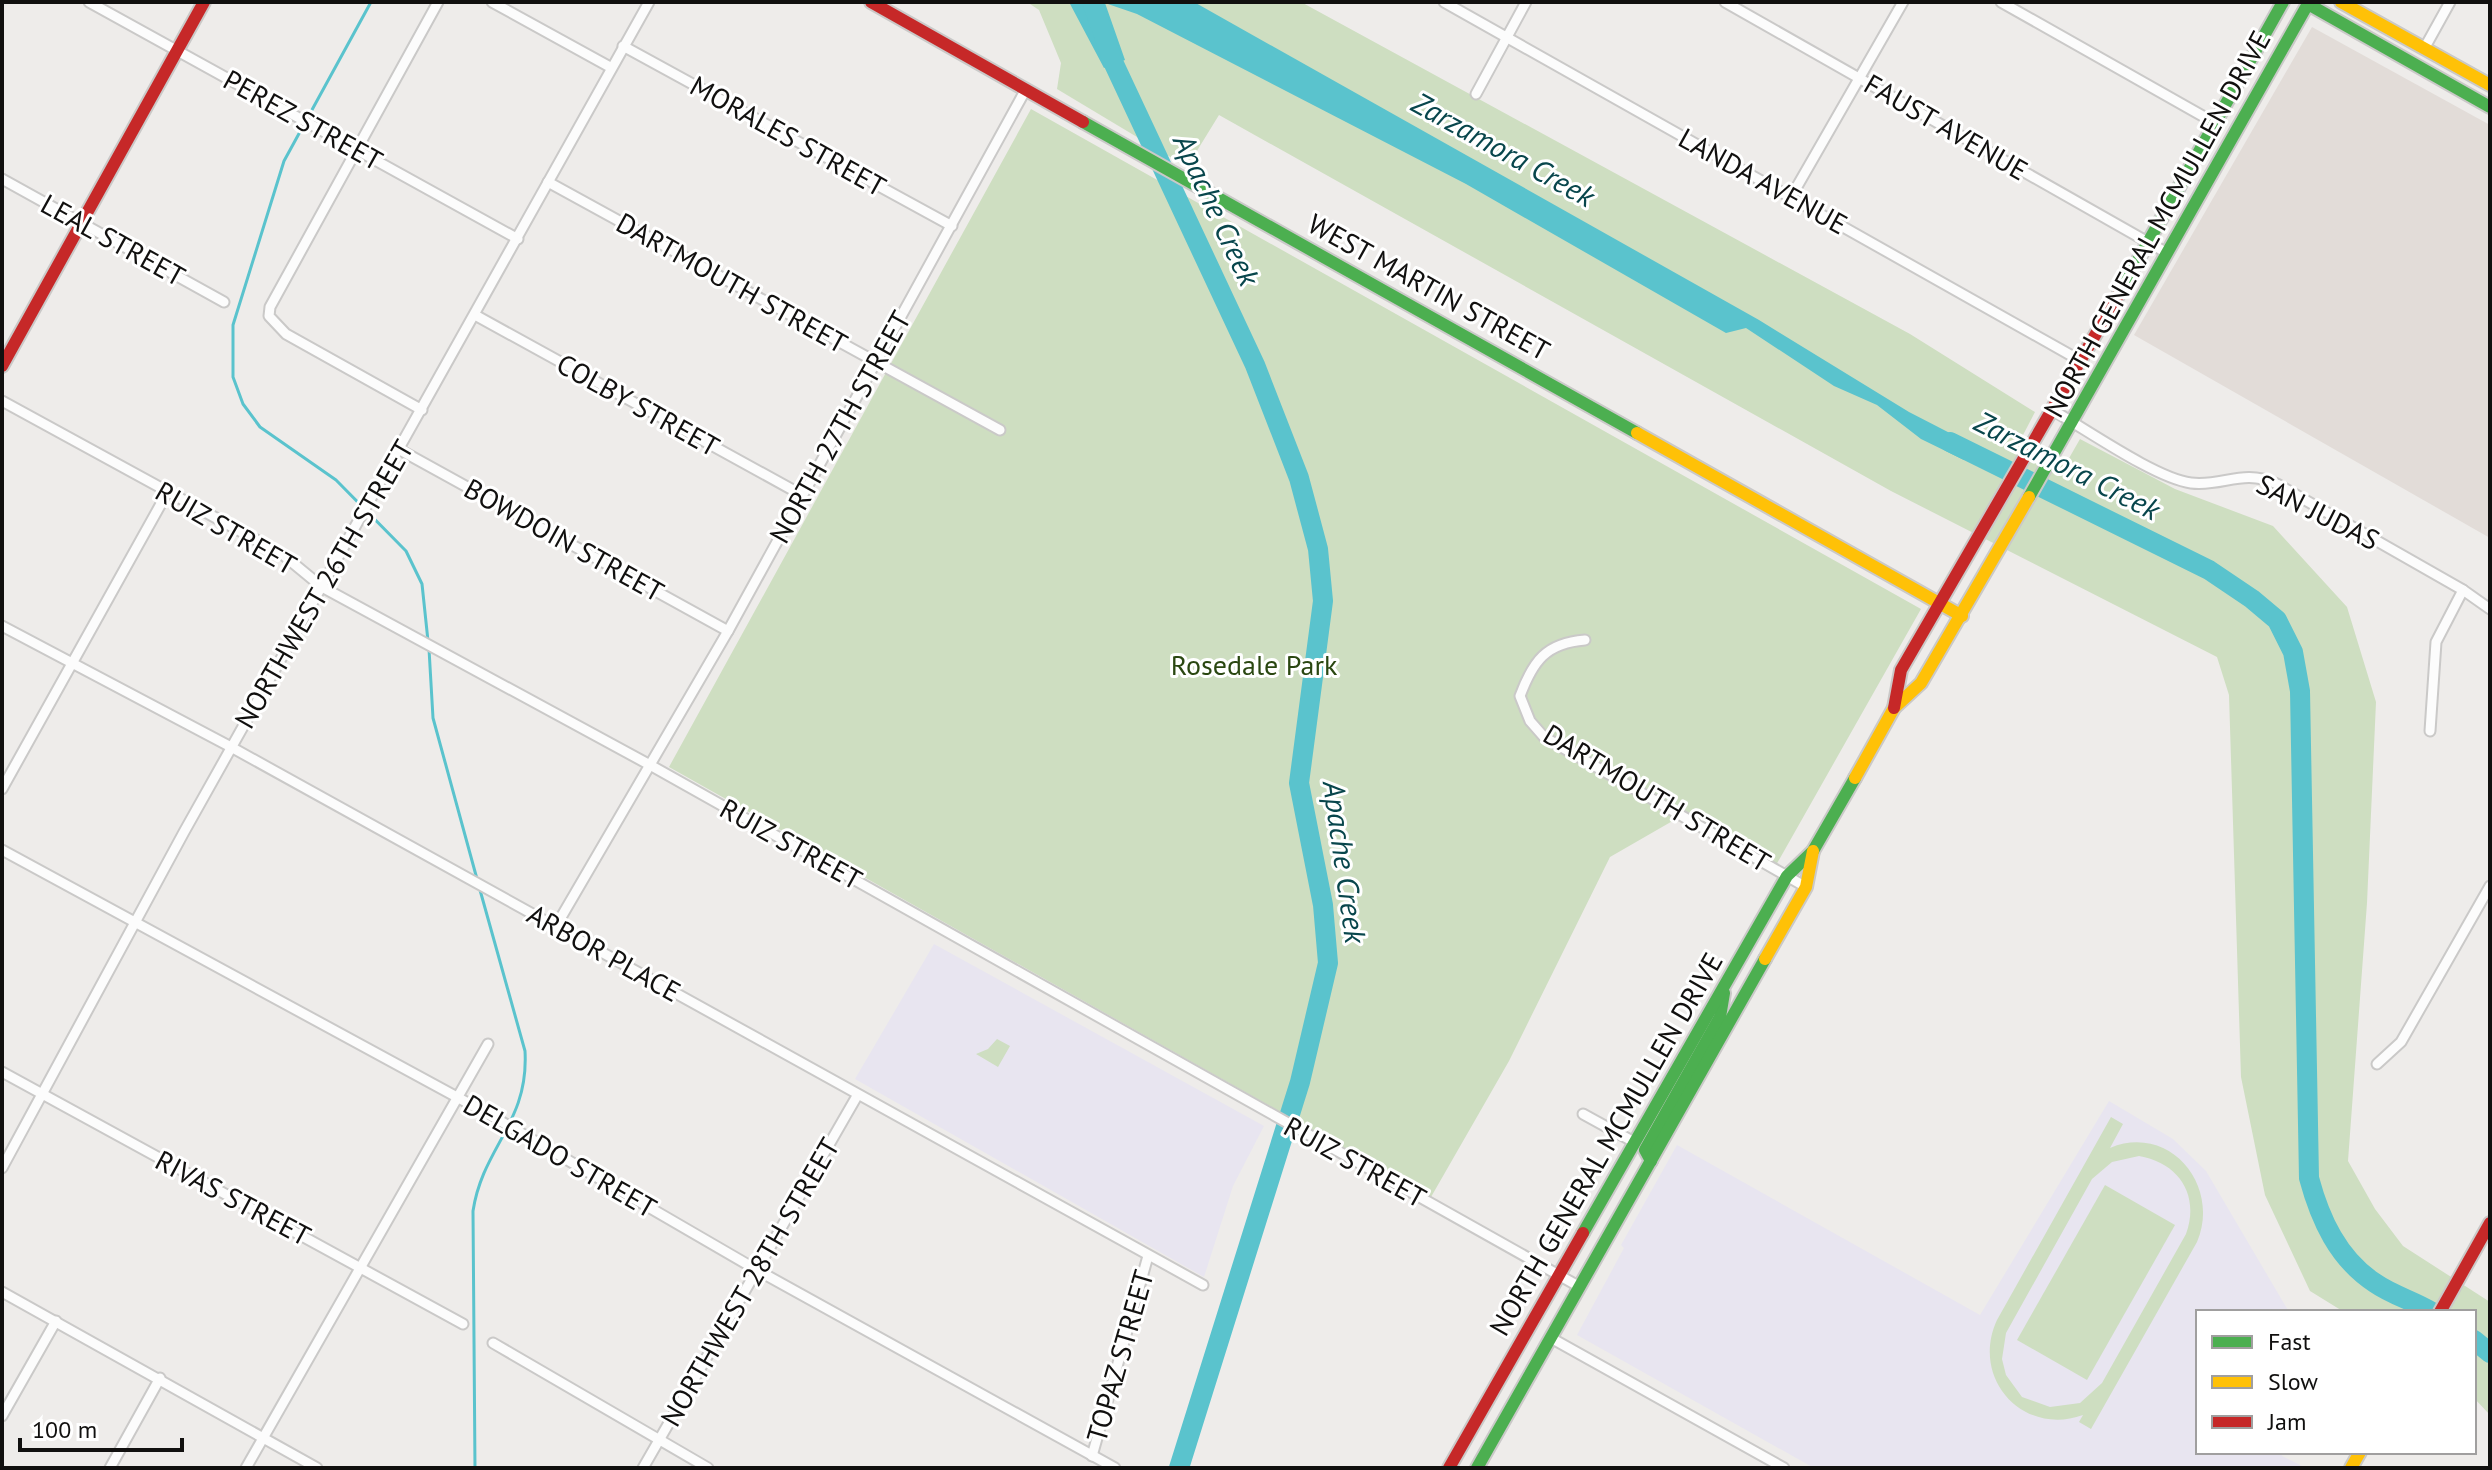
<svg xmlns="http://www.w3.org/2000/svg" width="2492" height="1470" font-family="'PT Sans',sans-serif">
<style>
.built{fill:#e2dcd8}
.education{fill:#e8e5f0}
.green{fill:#cedec1;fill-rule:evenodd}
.water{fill:#5ac3cd}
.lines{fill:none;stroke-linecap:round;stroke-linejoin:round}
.stream{stroke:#5ac3cd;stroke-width:3}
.river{stroke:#5ac3cd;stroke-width:20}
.street-casing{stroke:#cac9c8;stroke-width:13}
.fast-casing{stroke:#cac9c8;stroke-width:16}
.slow-casing{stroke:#cac9c8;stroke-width:16}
.jam-casing{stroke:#cac9c8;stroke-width:16}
.street{stroke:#fcfcfc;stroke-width:9}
.fast{stroke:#4caf50;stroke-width:12}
.slow{stroke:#ffc107;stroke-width:12}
.jam{stroke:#c62828;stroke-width:12}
.labels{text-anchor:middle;stroke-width:6;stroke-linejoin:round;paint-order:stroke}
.street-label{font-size:28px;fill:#11100f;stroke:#fff}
.park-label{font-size:28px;fill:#2a4711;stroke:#fff}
.water-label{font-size:30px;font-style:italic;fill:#08464c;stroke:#fff}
</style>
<rect width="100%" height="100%" fill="#eeecea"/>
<path class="built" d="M2312 27 2490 125V538L2134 335Z"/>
<g class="education">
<path d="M934 944 1264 1126 1233 1186 1204 1277 855 1079Z"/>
<path d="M2109 1101 2173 1139 2206 1171 2289 1312H2198V1452H2284L2282 1456 2306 1468H1814L1577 1335 1624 1248 1621 1245 1677 1145 1980 1315Z"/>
</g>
<g class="green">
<path d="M1027 2H1301L1910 334 2035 412 2023 435 2068 460 2080 439 2175 489 2273 526 2347 607 2376 702 2367 903 2348 1161 2375 1209 2403 1246 2490 1302V1415L2474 1398V1312H2344L2310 1291 2265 1195 2241 1077 2229 695 2217 657 1891 491 1219 115 1187 167 1057 89 1061 63 1039 10Z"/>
<path d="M1031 109 1921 609 1771 874 1676 819 1610 857 1509 1061 1431 1197 669 767Z"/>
<path d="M997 1039 1010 1046 998 1067 976 1054 988 1049Z"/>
<path d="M2111 1117 2123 1124 2110 1148C2170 1123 2221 1186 2197 1242L2091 1429 2079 1422 2083 1415C2023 1437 1970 1378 1997 1320ZM2139 1156C2179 1163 2200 1195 2186 1234L2102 1383 2080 1403 2050 1407 2022 1397 2006 1375 2002 1359 2006 1333 2092 1179 2112 1162Z"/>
<path d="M2105 1185 2175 1225 2087 1380 2017 1340Z"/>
</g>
<path class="water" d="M1069 2H1194L1759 320 1909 412 1975 446 1964 460 1921 439 1877 405 1834 386 1746 328 1726 333 1466 184 1137 14 1105 3 1125 60 1104 68Z"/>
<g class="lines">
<g class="stream">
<path d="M371 2 284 161 233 325V377L243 404 260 427 336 480 406 551 422 584 428 641"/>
<path d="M429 649 433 718 477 879"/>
<path d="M475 1468 473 1211C483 1146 529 1123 525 1051L480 890"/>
</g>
<g class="river">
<path d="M1092 2 1114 64 1255 365 1299 478 1318 549 1323 601 1299 783 1323 905 1328 963 1300 1082 1179 1468"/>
<path d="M1950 442 2209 570 2252 599 2277 620 2293 652 2300 691 2309 1178C2320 1219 2338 1259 2375 1283 2392 1295 2414 1301 2432 1312"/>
<path d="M2474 1340 2490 1353"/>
</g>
<g class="street-casing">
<g id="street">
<path d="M89 2 518 239"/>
<path d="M492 2 610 67"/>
<path d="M1444 2 2081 361"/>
<path d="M1725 2 2167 253"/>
<path d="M2001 2 2215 123"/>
<path d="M623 46 952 226"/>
<path d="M2424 49 2450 2"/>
<path d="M1476 94 1526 2"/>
<path d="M2 179 224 302"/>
<path d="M548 182 1000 430"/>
<path d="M1791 197 1903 2"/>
<path d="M475 315 802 495"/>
<path d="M2 401 282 554 322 587 650 765 1580 1287"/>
<path d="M422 410 286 334 269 316 270 307 438 2"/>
<path d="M2052 410C2086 429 2155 478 2191 483 2224 487 2242 468 2277 484L2463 590 2490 609"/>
<path d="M400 450 728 631"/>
<path d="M2 626 231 747 1203 1285"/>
<path d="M1585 640C1546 643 1533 661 1520 696L1530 721 1544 737 1806 887"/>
<path d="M2430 731 2436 642 2463 590"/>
<path d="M2 789 167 493"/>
<path d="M2 850 490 1115 757 1270 1115 1468"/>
<path d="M556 926 728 631 1026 89"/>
<path d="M2377 1064 2401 1042 2490 886"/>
<path d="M2 1072 463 1324"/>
<path d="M1583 1114 1634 1142"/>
<path d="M2 1168 184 832 649 2"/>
<path d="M2 1292 317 1468"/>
<path d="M1551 1338 1784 1468"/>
<path d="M493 1343 708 1468"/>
<path d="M2 1416 56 1321"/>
<path d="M1092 1456 1148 1256"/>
<path d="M110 1468 160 1378"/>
<path d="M246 1468 488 1044"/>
<path d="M643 1468 857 1096"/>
</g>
</g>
<g class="fast-casing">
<g id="fast">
<path d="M2308 4 2490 107"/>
<path d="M1083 122 1637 433"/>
<path d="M2119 294 2283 2"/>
<path d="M2029 497 2309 2"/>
<path d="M1651 1161 1645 1150 1720 1017 1724 993"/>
<path d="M1583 1233 1787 876 1813 851 1855 778"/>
<path d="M1477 1468 1765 959"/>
</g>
</g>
<g class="slow-casing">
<g id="slow">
<path d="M2341 2 2490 85"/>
<path d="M1637 433 1962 616"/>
<path d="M1855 778 1894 708 1921 683 2029 497"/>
<path d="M1765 959 1806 887 1813 851"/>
<path d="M2351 1468 2360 1452"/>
</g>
</g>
<g class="jam-casing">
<g id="jam">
<path d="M871 2 1083 122"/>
<path d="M2 366 204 2"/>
<path d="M1894 708 1901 670 2119 294"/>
<path d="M2440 1312 2490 1223"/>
<path d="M1449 1468 1583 1233"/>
</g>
</g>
<use href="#street" class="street"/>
<use href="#fast" class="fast"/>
<use href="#slow" class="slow"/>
<use href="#jam" class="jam"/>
</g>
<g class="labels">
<g class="street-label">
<text transform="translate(303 120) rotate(29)" y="10">PEREZ STREET</text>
<text transform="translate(1946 127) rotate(30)" y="10">FAUST AVENUE</text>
<text transform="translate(788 136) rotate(29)" y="10">MORALES STREET</text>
<text transform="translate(1763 181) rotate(29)" y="10">LANDA AVENUE</text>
<text transform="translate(2157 224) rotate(-61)" y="10">NORTH GENERAL MCMULLEN DRIVE</text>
<text transform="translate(113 240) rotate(29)" y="10">LEAL STREET</text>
<text transform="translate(732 283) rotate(29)" y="10">DARTMOUTH STREET</text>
<text transform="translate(1429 287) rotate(29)" y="10">WEST MARTIN STREET</text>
<text transform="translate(638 405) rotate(29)" y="10">COLBY STREET</text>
<text transform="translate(840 427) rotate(-61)" y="10">NORTH 27TH STREET</text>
<text transform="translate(2318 512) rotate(27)" y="10">SAN JUDAS</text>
<text transform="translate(226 528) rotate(30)" y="10">RUIZ STREET</text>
<text transform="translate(564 540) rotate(29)" y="10">BOWDOIN STREET</text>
<text transform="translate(324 584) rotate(-60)" y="10">NORTHWEST 26TH STREET</text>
<text transform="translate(1657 798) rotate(31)" y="10">DARTMOUTH STREET</text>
<text transform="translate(791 844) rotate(29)" y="10">RUIZ STREET</text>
<text transform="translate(604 953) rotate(29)" y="10">ARBOR PLACE</text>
<text transform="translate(1606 1144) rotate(-60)" y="10">NORTH GENERAL MCMULLEN DRIVE</text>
<text transform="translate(560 1156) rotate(30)" y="10">DELGADO STREET</text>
<text transform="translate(1355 1162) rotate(29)" y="10">RUIZ STREET</text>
<text transform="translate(233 1198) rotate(28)" y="10">RIVAS STREET</text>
<text transform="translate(750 1282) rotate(-60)" y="10">NORTHWEST 28TH STREET</text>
<text transform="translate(1120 1356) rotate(-74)" y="10">TOPAZ STREET</text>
</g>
<g class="park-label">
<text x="1254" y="675">Rosedale Park</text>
</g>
<g class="water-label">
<text transform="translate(1503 150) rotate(29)" y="10">Zarzamora Creek</text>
<text transform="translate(1216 210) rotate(65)" y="10">Apache Creek</text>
<text transform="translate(2067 466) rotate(27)" y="10">Zarzamora Creek</text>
<text transform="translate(1344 862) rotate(82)" y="10">Apache Creek</text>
</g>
</g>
<rect width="2492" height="1470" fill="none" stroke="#11100f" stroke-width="8"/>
<rect x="2196" y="1310" width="280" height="144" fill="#ffffff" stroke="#a09f9f" stroke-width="2"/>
<rect x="2212" y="1336" width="40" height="12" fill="#4caf50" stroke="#a09f9f" stroke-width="2"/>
<text x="2268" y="1350" font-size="24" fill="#11100f">Fast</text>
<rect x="2212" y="1376" width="40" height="12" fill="#ffc107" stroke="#a09f9f" stroke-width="2"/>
<text x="2268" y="1390" font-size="24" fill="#11100f">Slow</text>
<rect x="2212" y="1416" width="40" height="12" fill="#c62828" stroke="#a09f9f" stroke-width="2"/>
<text x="2268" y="1430" font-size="24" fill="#11100f">Jam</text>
<path d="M20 1438v12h162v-12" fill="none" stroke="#11100f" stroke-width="4"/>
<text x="32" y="1438" font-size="24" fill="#11100f" stroke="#ffffff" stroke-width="6" paint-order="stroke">100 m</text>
</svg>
